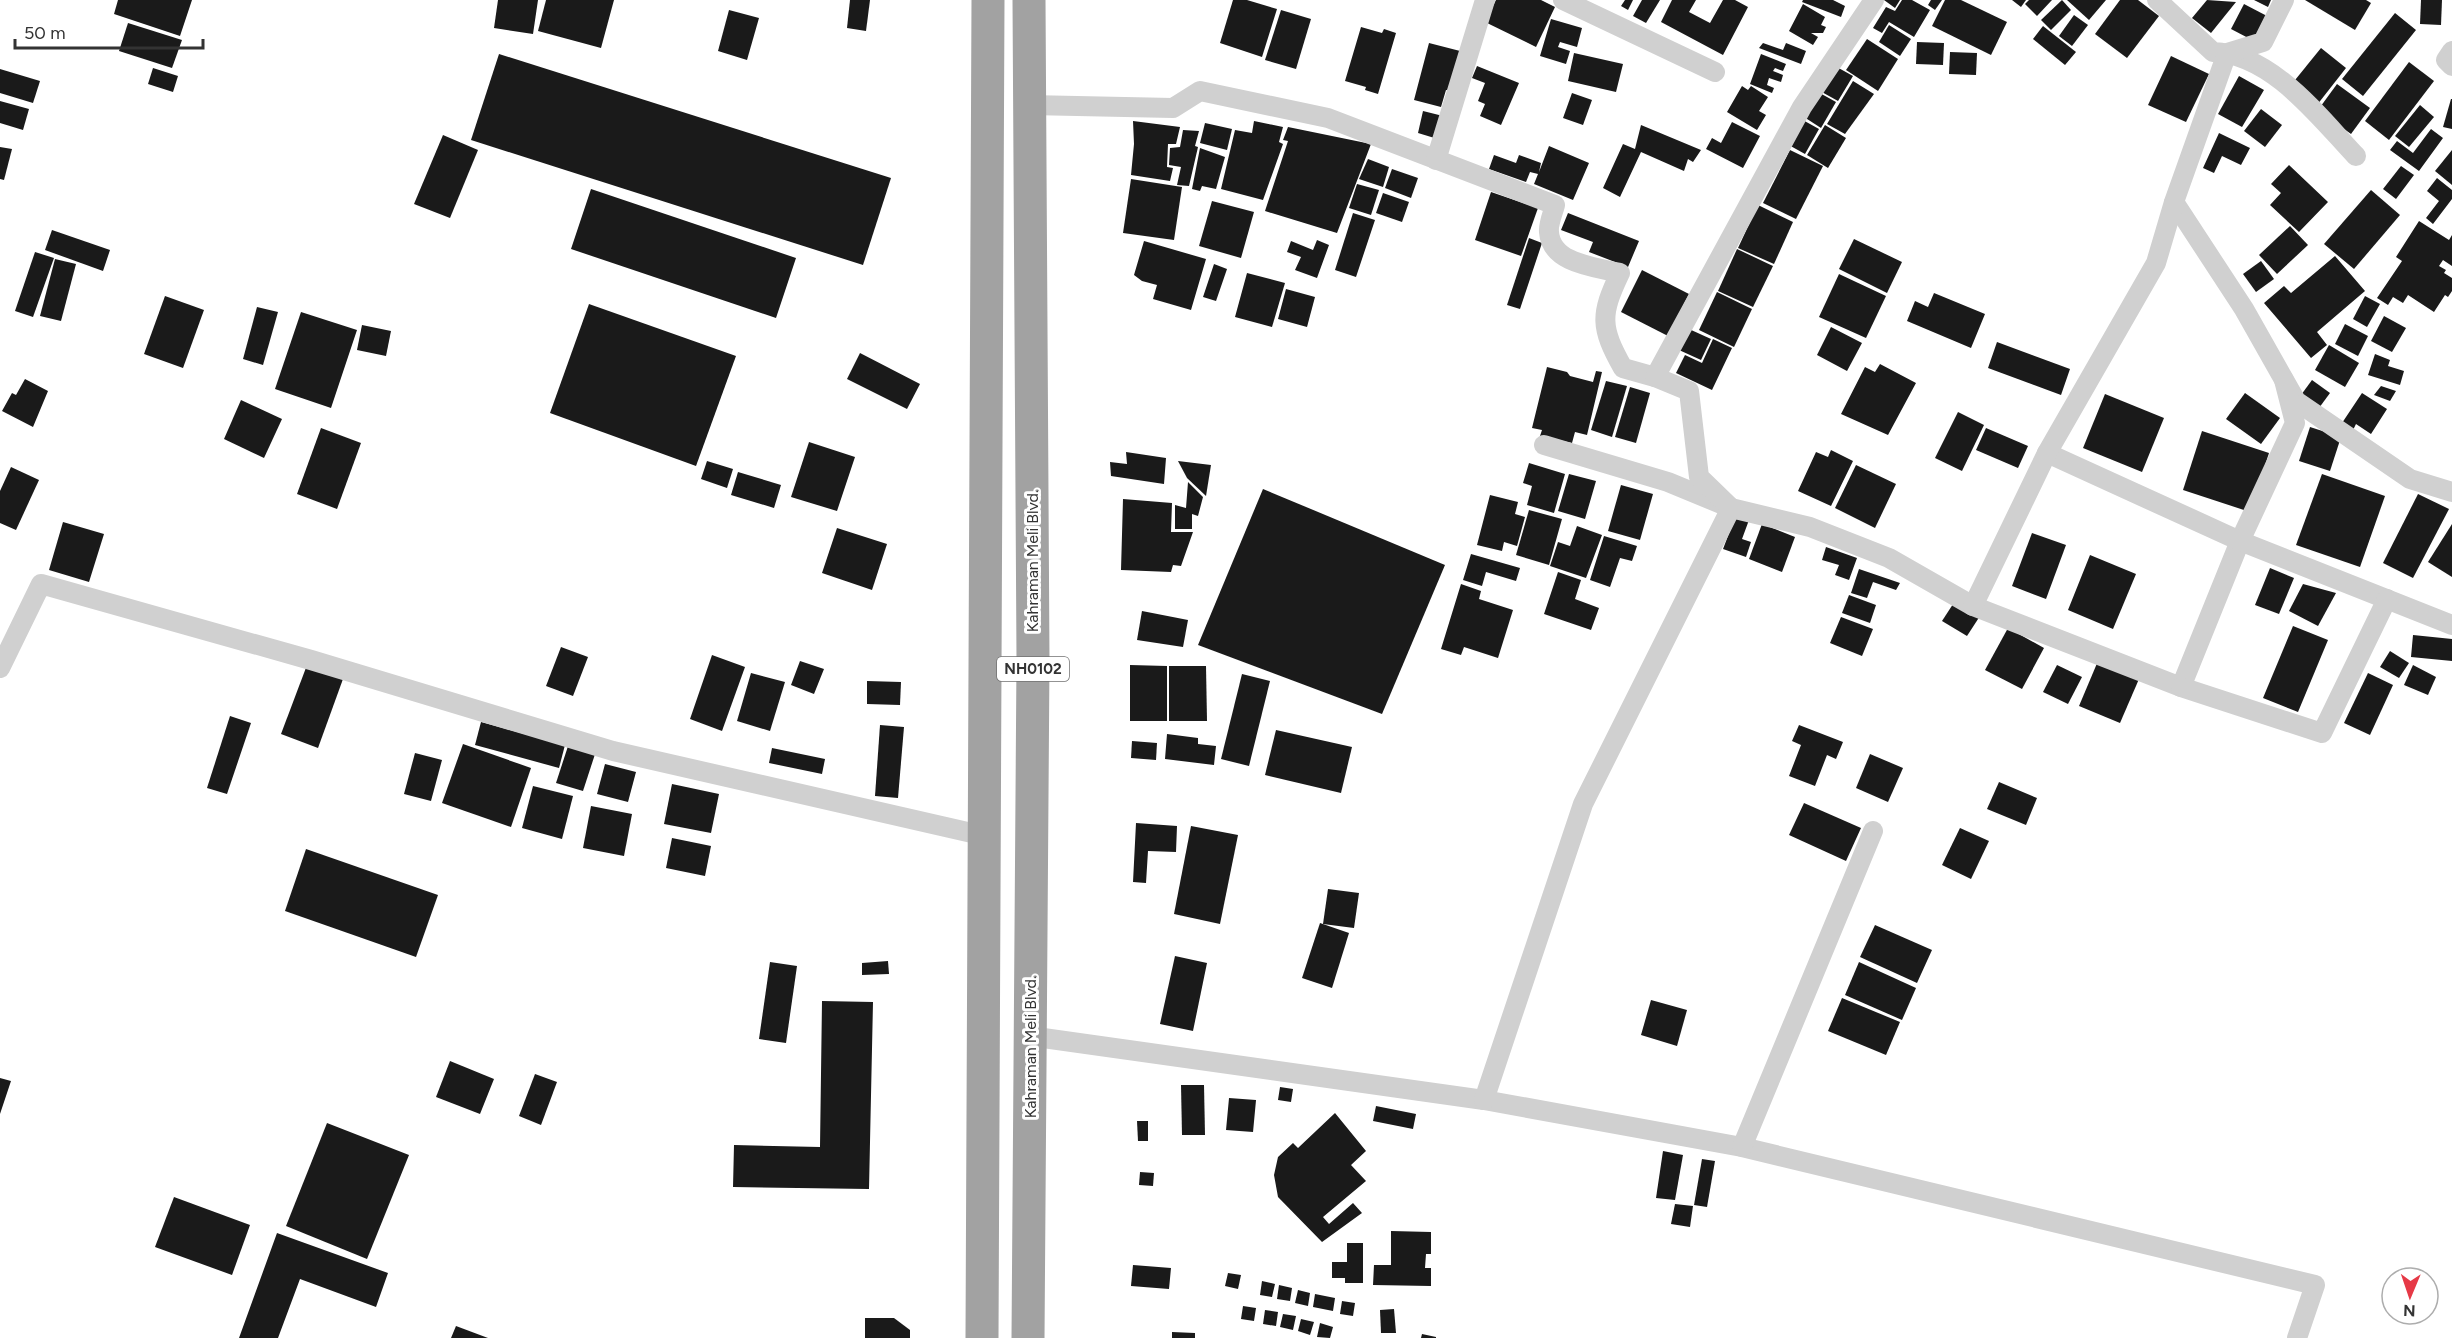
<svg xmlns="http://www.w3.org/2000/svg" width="2452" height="1338" font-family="Figtree,sans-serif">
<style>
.building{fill:#1a1a1a}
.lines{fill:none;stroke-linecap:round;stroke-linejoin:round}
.minor{stroke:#d0d0d0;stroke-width:20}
.trunk{stroke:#a2a2a2;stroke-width:33}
.labels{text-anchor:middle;stroke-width:6;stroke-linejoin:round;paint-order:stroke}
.shield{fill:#fff;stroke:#707070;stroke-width:1.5}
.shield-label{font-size:15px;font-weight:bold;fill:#333}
.street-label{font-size:16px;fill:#333;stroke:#fff}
</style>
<rect width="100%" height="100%" fill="#fff"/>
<g class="building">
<path d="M118 0H192L180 36 114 14Z"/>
<path d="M498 0H538L533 34 494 28Z"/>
<path d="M546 0H614L601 48 538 31Z"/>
<path d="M850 0H870L866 31 847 28Z"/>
<path d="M1233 0H1247L1277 9 1262 57 1220 43Z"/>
<path d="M1496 0H1541L1555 7 1536 47 1485 22Z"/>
<path d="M1625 0H1633L1628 10 1621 6Z"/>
<path d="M1642 0H1660L1646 23 1633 16Z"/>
<path d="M1672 0H1696L1689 12 1710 23 1723 0H1735L1748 7 1723 55 1661 22Z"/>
<path d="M1803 0H1833L1845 6 1841 17 1802 2Z"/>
<path d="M1884 0H1900L1895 8Z"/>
<path d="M1902 0H1912L1930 10 1914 37 1889 22 1882 33 1873 28 1886 7 1895 11Z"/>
<path d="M1931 0H1942L1935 10 1928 5Z"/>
<path d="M1945 0H1961L2007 22 1991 55 1932 26Z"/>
<path d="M2012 0H2026L2021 7Z"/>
<path d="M2029 0H2052L2037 16 2025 4Z"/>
<path d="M2062 0 2071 10 2051 30 2041 20Z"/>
<path d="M2067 0H2106L2089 20Z"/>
<path d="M2120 0H2138L2159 16 2127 58 2095 34Z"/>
<path d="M2207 0 2236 2 2211 33 2192 18Z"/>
<path d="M2254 0H2271L2268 7Z"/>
<path d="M2305 0H2366L2371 3 2355 30Z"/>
<path d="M2421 0H2442L2441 25 2420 24Z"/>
<path d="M1803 4 1825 17 1821 25 1826 27 1823 33H1811L1818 37 1813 45 1789 31Z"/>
<path d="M2244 4 2267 16 2254 41 2231 29Z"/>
<path d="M729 10 759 18 747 60 718 51Z"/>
<path d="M1281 10 1311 19 1296 69 1265 60Z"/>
<path d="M2395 13 2416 30 2363 96 2342 79Z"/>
<path d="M2074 15 2088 25 2072 46 2059 36Z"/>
<path d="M1551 19 1582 28 1577 47 1560 42 1558 47 1570 51 1566 64 1540 56Z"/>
<path d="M128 23 182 40 172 68 119 51Z"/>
<path d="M1889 25 1911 39 1900 56 1879 42Z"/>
<path d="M2043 26 2076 52 2065 65 2033 39Z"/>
<path d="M1361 27 1382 33 1384 29 1396 33 1378 94 1365 90 1366 87 1345 81Z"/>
<path d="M1867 39 1898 59 1878 91 1846 70Z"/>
<path d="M1917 42 1944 43 1943 65 1916 64Z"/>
<path d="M1429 43 1464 52 1454 91 1446 90 1441 107 1414 100Z"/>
<path d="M1763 43 1783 50 1786 43 1806 51 1801 64 1759 48Z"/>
<path d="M2321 48 2346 68 2317 105 2291 85Z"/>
<path d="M1950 52 1977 53 1976 75 1949 74Z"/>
<path d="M1574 53 1623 64 1616 92 1568 81Z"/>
<path d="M499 54 891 178 863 265 471 140Z"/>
<path d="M1761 54 1786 64 1783 71 1775 68 1773 71 1783 75 1781 82 1769 78 1767 85 1774 88 1772 93 1750 84Z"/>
<path d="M2171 56 2209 74 2186 122 2148 105Z"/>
<path d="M2409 62 2434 81 2389 140 2365 121Z"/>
<path d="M1477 66 1519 83 1501 125 1480 116 1485 104 1478 101 1485 83 1472 78Z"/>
<path d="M1835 66 1853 76 1838 101 1820 91Z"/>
<path d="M153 68 178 76 173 92 148 84Z"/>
<path d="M0 69 40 81 33 103 0 93Z"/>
<path d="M2239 76 2264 90 2242 127 2218 114Z"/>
<path d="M1853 81 1874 94 1845 134 1827 124Z"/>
<path d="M2337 84 2370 108 2351 134 2318 110Z"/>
<path d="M1742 86 1748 90 1751 86 1768 97 1759 111 1766 115 1757 130 1727 112Z"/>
<path d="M1818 92 1836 102 1821 128 1804 117Z"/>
<path d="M1572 93 1592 100 1583 125 1563 118Z"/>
<path d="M2451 99H2452V129L2443 127Z"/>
<path d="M0 101 29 109 23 130 0 123Z"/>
<path d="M2420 105 2434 117 2409 147 2395 136Z"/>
<path d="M2261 109 2282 125 2265 147 2244 131Z"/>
<path d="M1423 111 1447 117 1441 140 1418 133Z"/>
<path d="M1801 119 1819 129 1805 154 1787 144Z"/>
<path d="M1133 121 1180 127 1176 144H1168L1167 167 1173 168 1170 181 1131 175 1134 144Z"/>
<path d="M1254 121 1283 127 1279 142 1283 144 1263 200 1221 189 1235 130 1252 133Z"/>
<path d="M1732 122 1760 136 1743 168 1706 149 1712 138 1721 143Z"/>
<path d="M1205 123 1232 129 1227 150 1200 143Z"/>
<path d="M1641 125 1701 150 1693 162 1688 159 1684 171 1641 152 1620 197 1603 188 1623 144 1635 149Z"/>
<path d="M1825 125 1846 138 1828 168 1807 155Z"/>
<path d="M1288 127 1371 144 1337 233 1265 211 1288 141 1283 140Z"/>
<path d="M2431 129 2443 138 2419 171 2390 150 2397 141 2413 153Z"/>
<path d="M1183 130 1199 131 1195 146 1198 147 1189 186 1177 185 1181 167 1169 165 1170 148 1180 147Z"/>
<path d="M2219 133 2250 148 2241 165 2222 156 2214 173 2203 168Z"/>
<path d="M443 135 478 150 450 218 414 204Z"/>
<path d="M1549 146 1589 163 1573 200 1534 184 1538 174 1530 172 1526 182 1489 169 1494 155 1516 163 1519 155 1541 163 1539 172Z"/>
<path d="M0 147 12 149 4 180 0 179Z"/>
<path d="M1200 148 1225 157 1216 189 1202 186 1200 191 1192 189Z"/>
<path d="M1790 150 1823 166 1796 219 1763 203Z"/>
<path d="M2452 150V185L2435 171Z"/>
<path d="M1368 159 1389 167 1383 187 1359 179Z"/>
<path d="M2289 165 2328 202 2299 232 2270 205 2281 193 2271 184Z"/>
<path d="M2401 166 2414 175 2396 199 2383 189Z"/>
<path d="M1392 169 1418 178 1411 198 1385 188Z"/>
<path d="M2437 178 2452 190V199L2433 224 2426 218 2439 201 2427 191Z"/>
<path d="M1131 179 1182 187 1174 240 1123 233Z"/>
<path d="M1357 184 1379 190 1371 215 1349 208Z"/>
<path d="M591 189 796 258 776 318 571 249Z"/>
<path d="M2371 190 2400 215 2354 269 2324 244Z"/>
<path d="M1491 192 1538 208 1521 256 1475 240Z"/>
<path d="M1383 193 1409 202 1402 222 1376 213Z"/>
<path d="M1212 201 1254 212 1241 258 1199 246Z"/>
<path d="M1758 205 1793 222 1774 264 1738 248Z"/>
<path d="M1353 213 1375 220 1356 277 1335 270Z"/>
<path d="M1568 213 1639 241 1628 267 1589 252 1593 242 1561 230Z"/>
<path d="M2419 221 2449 240 2452 235V266L2443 260 2439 266 2446 270 2444 273 2452 278V291L2448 297 2445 295 2434 312 2408 295 2403 303 2393 297 2388 305 2377 298 2402 261 2396 257Z"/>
<path d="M2290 226 2308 245 2277 274 2259 255Z"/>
<path d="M52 230 110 250 103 271 45 250Z"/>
<path d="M1529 238 1542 243 1520 309 1507 305Z"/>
<path d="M1854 239 1902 262 1887 293 1839 269Z"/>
<path d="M1317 240 1329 245 1317 278 1295 270 1301 257 1287 252 1291 241 1313 250Z"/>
<path d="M1144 241 1206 259 1191 310 1153 299 1157 285 1142 281 1134 275Z"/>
<path d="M1737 249 1773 266 1753 307 1718 291Z"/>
<path d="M35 252 54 258 33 317 15 311Z"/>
<path d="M2335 256 2365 291 2317 332 2327 345 2311 358 2264 303 2284 286 2291 293Z"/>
<path d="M55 259 76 264 61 321 40 316Z"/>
<path d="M2261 261 2274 279 2256 292 2243 274Z"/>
<path d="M1214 264 1227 269 1216 301 1203 297Z"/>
<path d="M1642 270 1689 294 1668 336 1621 312Z"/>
<path d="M1247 273 1285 283 1272 327 1235 317Z"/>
<path d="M1839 274 1886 296 1866 338 1819 317Z"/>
<path d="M1286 289 1315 297 1307 327 1278 319Z"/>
<path d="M1717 292 1752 309 1734 347 1699 330Z"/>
<path d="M1934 293 1985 314 1971 348 1907 321 1915 301 1928 307Z"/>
<path d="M165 296 204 310 183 368 144 354Z"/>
<path d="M2365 296 2380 304 2367 327 2353 319Z"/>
<path d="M589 304 736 356 696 466 550 413Z"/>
<path d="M257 307 278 312 263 365 243 359Z"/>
<path d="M301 312 357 330 331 408 275 389Z"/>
<path d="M2384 316 2406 328 2392 352 2371 341Z"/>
<path d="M2345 324 2368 336 2358 356 2335 344Z"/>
<path d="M362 325 391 331 386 356 357 350Z"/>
<path d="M1831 327 1862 343 1847 371 1817 355Z"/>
<path d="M1689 329 1711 339 1701 360 1679 350Z"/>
<path d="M1713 339 1732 348 1712 390 1676 373 1685 355 1702 363Z"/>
<path d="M1997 342 2070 369 2061 395 1988 368Z"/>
<path d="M2329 345 2359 363 2345 387 2315 370Z"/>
<path d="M860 353 920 384 907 409 847 379Z"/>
<path d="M2375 354 2390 360 2388 366 2404 371 2400 385 2368 375Z"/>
<path d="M1880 364 1916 383 1888 435 1841 414 1865 367 1875 372Z"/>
<path d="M1547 367 1567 372 1570 376 1593 382 1596 371 1602 372 1587 435 1575 432 1572 443 1540 436 1542 430 1532 428Z"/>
<path d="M25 379 48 391 33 427 2 411 12 393 16 395Z"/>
<path d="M2312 380 2330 393 2319 408 2301 395Z"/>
<path d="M1606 381 1627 386 1612 437 1591 430Z"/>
<path d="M2381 386 2396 391 2390 401 2374 395Z"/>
<path d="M1630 387 1650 393 1636 443 1615 437Z"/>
<path d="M2245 393 2280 418 2261 444 2226 419Z"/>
<path d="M2362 393 2387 409 2371 434 2356 424 2353 430 2342 423Z"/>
<path d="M2105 394 2164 418 2142 472 2083 448Z"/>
<path d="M241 400 282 419 264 458 224 439Z"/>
<path d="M1958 412 1984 425 1962 471 1935 458Z"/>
<path d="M2310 427 2341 437 2330 471 2299 461Z"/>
<path d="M321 428 361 443 337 509 297 494Z"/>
<path d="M1986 428 2028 446 2018 468 1976 450Z"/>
<path d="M2202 431 2269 453 2250 512 2183 490Z"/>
<path d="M809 442 855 457 837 511 791 497Z"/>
<path d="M1831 450 1853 461 1831 506 1798 491 1816 452 1828 457Z"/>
<path d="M1126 452 1166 458 1164 484 1111 476 1110 462 1127 464Z"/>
<path d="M707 461 733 469 727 488 701 479Z"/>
<path d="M1178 461 1211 465 1206 496 1187 478Z"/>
<path d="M1529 463 1565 474 1554 513 1527 505 1532 486 1523 483Z"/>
<path d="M1856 465 1896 484 1875 528 1835 508Z"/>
<path d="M11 467 39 480 16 530 0 523V491Z"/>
<path d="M738 472 781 485 774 508 731 495Z"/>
<path d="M1569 474 1596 481 1585 519 1558 511Z"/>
<path d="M2322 474 2385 496 2360 567 2296 545Z"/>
<path d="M1188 482 1203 497 1198 516 1192 514V529H1175V505L1186 508Z"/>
<path d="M1621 485 1653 494 1640 540 1608 531Z"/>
<path d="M1263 489 1445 565 1382 714 1198 645Z"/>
<path d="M2418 494 2449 509 2413 578 2383 563Z"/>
<path d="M1490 495 1518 502 1515 514 1525 517 1517 546 1504 542 1502 551 1477 545Z"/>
<path d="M1123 499 1172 503 1171 532H1193L1181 566 1173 565 1171 572 1121 570Z"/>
<path d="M1529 510 1562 519 1549 565 1516 555Z"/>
<path d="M1736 515 1749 520 1742 539 1751 542 1746 557 1723 549Z"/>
<path d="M63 522 104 534 89 582 49 570Z"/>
<path d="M1762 524 1795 537 1782 572 1749 559Z"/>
<path d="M2452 524V577L2428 562Z"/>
<path d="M1577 526 1602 535 1586 578 1550 566 1558 542 1570 546Z"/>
<path d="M837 528 887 544 872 590 822 573Z"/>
<path d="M2032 533 2066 545 2046 599 2012 586Z"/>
<path d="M1604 536 1637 546 1632 561 1620 558 1610 587 1590 580Z"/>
<path d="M1826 547 1857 558 1849 580 1835 575 1839 565 1822 560Z"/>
<path d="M1471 554 1520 568 1516 581 1486 572 1482 586 1463 580Z"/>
<path d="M2090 555 2136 574 2113 629 2068 610Z"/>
<path d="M2270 568 2294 578 2279 614 2255 605Z"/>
<path d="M1859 569 1900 583 1896 590 1873 582 1867 598 1851 593Z"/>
<path d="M1558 572 1581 580 1575 599 1599 608 1591 630 1544 614Z"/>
<path d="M1461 584 1481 591 1479 599 1513 610 1498 658 1464 647 1461 655 1441 649Z"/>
<path d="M2303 584 2336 593 2318 626 2289 611Z"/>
<path d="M1849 595 1876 605 1870 623 1842 613Z"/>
<path d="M1955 601 1980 616 1967 636 1942 621Z"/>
<path d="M1142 611 1188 620 1183 647 1137 640Z"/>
<path d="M1841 617 1873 629 1862 656 1830 643Z"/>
<path d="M2293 626 2328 640 2298 712 2263 698Z"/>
<path d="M2008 628 2044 648 2022 689 1985 670Z"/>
<path d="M2413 635 2452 639V661L2411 657Z"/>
<path d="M561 647 588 657 573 696 546 686Z"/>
<path d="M2390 651 2409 663 2399 678 2380 667Z"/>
<path d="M712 655 745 667 722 731 690 719Z"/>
<path d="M800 661 824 669 814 694 791 685Z"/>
<path d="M2098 661 2139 679 2120 723 2079 706Z"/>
<path d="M307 665 343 679 318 748 281 734Z"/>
<path d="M1130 665 1167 666V721H1130Z"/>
<path d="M2057 665 2082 677 2068 704 2043 692Z"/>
<path d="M2413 665 2436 677 2428 695 2404 685Z"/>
<path d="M1169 666H1206L1207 721H1169Z"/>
<path d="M751 673 785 682 770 731 737 721Z"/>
<path d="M2368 673 2393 685 2370 735 2344 723Z"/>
<path d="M1242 674 1270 681 1249 766 1221 759Z"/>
<path d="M867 681 901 682 900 705 867 704Z"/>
<path d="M230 716 251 723 227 794 207 788Z"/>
<path d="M481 722 565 745 559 768 475 745Z"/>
<path d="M880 725 904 727 898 798 875 796Z"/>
<path d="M1799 725 1843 742 1836 759 1827 755 1815 786 1789 776 1801 745 1792 741Z"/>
<path d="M1276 730 1352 747 1341 793 1265 775Z"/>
<path d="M1167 734 1198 738V744L1216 746 1214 765 1165 759Z"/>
<path d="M570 740 597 748 583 791 556 783Z"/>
<path d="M1132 741 1157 743 1156 760 1131 758Z"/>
<path d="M463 744 531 768 511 827 442 803Z"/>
<path d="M772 748 825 759 822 774 769 763Z"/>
<path d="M415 753 442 760 431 801 404 794Z"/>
<path d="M1870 754 1903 768 1888 802 1856 788Z"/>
<path d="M605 764 636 772 628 802 597 794Z"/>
<path d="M1999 782 2037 798 2026 825 1987 809Z"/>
<path d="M672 784 719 794 711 833 664 824Z"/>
<path d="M533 786 573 796 562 839 522 828Z"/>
<path d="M1804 803 1861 828 1846 861 1789 835Z"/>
<path d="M591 806 632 814 624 856 583 848Z"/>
<path d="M1136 823 1177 826 1176 852 1148 851 1146 883 1133 882Z"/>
<path d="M1191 826 1238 835 1220 924 1174 914Z"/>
<path d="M1960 828 1989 841 1971 879 1942 865Z"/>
<path d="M672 838 711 846 705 876 666 868Z"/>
<path d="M306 849 438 895 416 957 285 911Z"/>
<path d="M1328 889 1359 893 1354 928 1323 924Z"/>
<path d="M1320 923 1349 933 1332 988 1302 978Z"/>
<path d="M1875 925 1932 950 1917 983 1860 957Z"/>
<path d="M1175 956 1207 963 1193 1031 1160 1024Z"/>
<path d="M888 961 889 974 862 975V963Z"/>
<path d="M770 962 797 966 786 1043 759 1039Z"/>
<path d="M1859 962 1916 988 1902 1020 1845 995Z"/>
<path d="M1842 998 1900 1022 1886 1055 1828 1031Z"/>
<path d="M1651 1000 1687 1010 1677 1046 1641 1035Z"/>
<path d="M822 1001 873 1002 869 1189 733 1187 734 1145 820 1147Z"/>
<path d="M450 1061 494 1079 480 1114 436 1097Z"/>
<path d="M535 1074 557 1082 541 1125 519 1116Z"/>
<path d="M0 1078 11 1081 0 1114Z"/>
<path d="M1181 1085H1204L1205 1135H1182Z"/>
<path d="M1280 1087 1293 1089 1291 1102 1278 1100Z"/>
<path d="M1229 1098 1256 1100 1253 1132 1226 1130Z"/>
<path d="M1376 1106 1416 1114 1413 1129 1373 1121Z"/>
<path d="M1335 1113 1366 1151 1351 1165 1366 1181 1323 1217 1329 1224 1353 1203 1362 1213 1322 1242 1278 1197 1274 1175 1278 1157 1293 1143 1298 1148Z"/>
<path d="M1137 1121H1148V1141H1138Z"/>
<path d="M327 1123 409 1155 367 1259 286 1226Z"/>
<path d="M1663 1151 1683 1155 1675 1200 1656 1198Z"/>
<path d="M1702 1159 1715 1161 1707 1207 1694 1205Z"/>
<path d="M1140 1172 1154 1173 1153 1186 1139 1185Z"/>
<path d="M174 1197 250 1225 232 1275 155 1247Z"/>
<path d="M1675 1204 1693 1206 1690 1227 1671 1224Z"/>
<path d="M1391 1231 1431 1232V1254H1426L1425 1268H1431V1286L1373 1285 1374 1265H1391Z"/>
<path d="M277 1233 388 1273 376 1307 300 1279 278 1338H239Z"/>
<path d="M1347 1243H1363V1283H1345V1278H1332V1262H1347Z"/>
<path d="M1133 1265 1171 1268 1169 1289 1131 1286Z"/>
<path d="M1228 1273 1241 1275 1238 1289 1225 1286Z"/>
<path d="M1262 1281 1275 1284 1272 1297 1260 1295Z"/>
<path d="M1279 1285 1292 1288 1290 1301 1277 1299Z"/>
<path d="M1298 1290 1310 1293 1308 1306 1295 1303Z"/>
<path d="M1315 1294 1335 1298 1333 1311 1313 1307Z"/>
<path d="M1342 1301 1355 1303 1353 1316 1340 1314Z"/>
<path d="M1243 1306 1256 1308 1254 1321 1241 1319Z"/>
<path d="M1394 1309 1396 1333H1381L1380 1310Z"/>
<path d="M1265 1310 1278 1312 1276 1326 1263 1324Z"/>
<path d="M1283 1314 1296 1316 1293 1330 1280 1327Z"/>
<path d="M865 1318H894L910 1330V1338H865Z"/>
<path d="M1301 1319 1314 1322 1310 1335 1298 1331Z"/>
<path d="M1320 1323 1333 1327 1330 1338 1317 1337Z"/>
<path d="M456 1326 488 1338H451Z"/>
<path d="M1172 1332 1195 1333V1338H1172Z"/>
<path d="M1422 1334 1436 1337V1338H1421Z"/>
</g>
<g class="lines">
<g class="minor">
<path d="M1563 0 1715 72"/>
<path d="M2157 0 2213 52C2272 54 2319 117 2356 156"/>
<path d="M2452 51 2446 60 2452 66"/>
<path d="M1029 105 1173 108 1200 91 1328 118 1555 205C1553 213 1548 224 1549 232 1551 264 1596 267 1620 273 1600 315 1600 327 1623 368L1655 377"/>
<path d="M1436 160 1485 0"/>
<path d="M2174 202 2244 309 2296 401 2410 479 2452 492"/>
<path d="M1544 445 1668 482 1731 508 1810 527 1889 558 1973 606 2181 687 2240 541 2295 423 2284 380"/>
<path d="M2047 453 2240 541 2452 625"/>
<path d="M1973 606 2047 453 2156 263 2174 202 2227 53 2263 42 2284 0"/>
<path d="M0 668 41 584 311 660 613 751 985 836"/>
<path d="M2181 687 2322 733 2387 599"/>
<path d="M1029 1036 1484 1100 1742 1147 2315 1285 2297 1338"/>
<path d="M1484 1100 1583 804 1731 508 1699 477 1689 391 1655 377 1802 107 1874 0"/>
<path d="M1742 1147 1873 831"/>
</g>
<g class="trunk">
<path d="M982 1338 988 0"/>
<path d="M1028 1338 1033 660 1029 0"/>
</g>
</g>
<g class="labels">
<rect class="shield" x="997" y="657" width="72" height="24" rx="4.5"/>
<g class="shield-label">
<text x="1033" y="674">NH0102</text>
</g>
<g class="street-label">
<text transform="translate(1032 561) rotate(-90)" y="6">Kahraman Meli Blvd.</text>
<text transform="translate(1030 1047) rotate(-90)" y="6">Kahraman Meli Blvd.</text>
</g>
</g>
<g transform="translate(2410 1296) rotate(182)"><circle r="28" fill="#ffffff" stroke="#adadad" stroke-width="1.5"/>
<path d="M0-4.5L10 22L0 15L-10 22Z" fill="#e63946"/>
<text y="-9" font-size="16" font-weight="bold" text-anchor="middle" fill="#333333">N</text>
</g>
<path d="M15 39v9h188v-9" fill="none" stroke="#333333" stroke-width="3"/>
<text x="24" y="39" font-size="18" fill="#333333" stroke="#ffffff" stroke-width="4.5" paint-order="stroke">50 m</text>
</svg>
